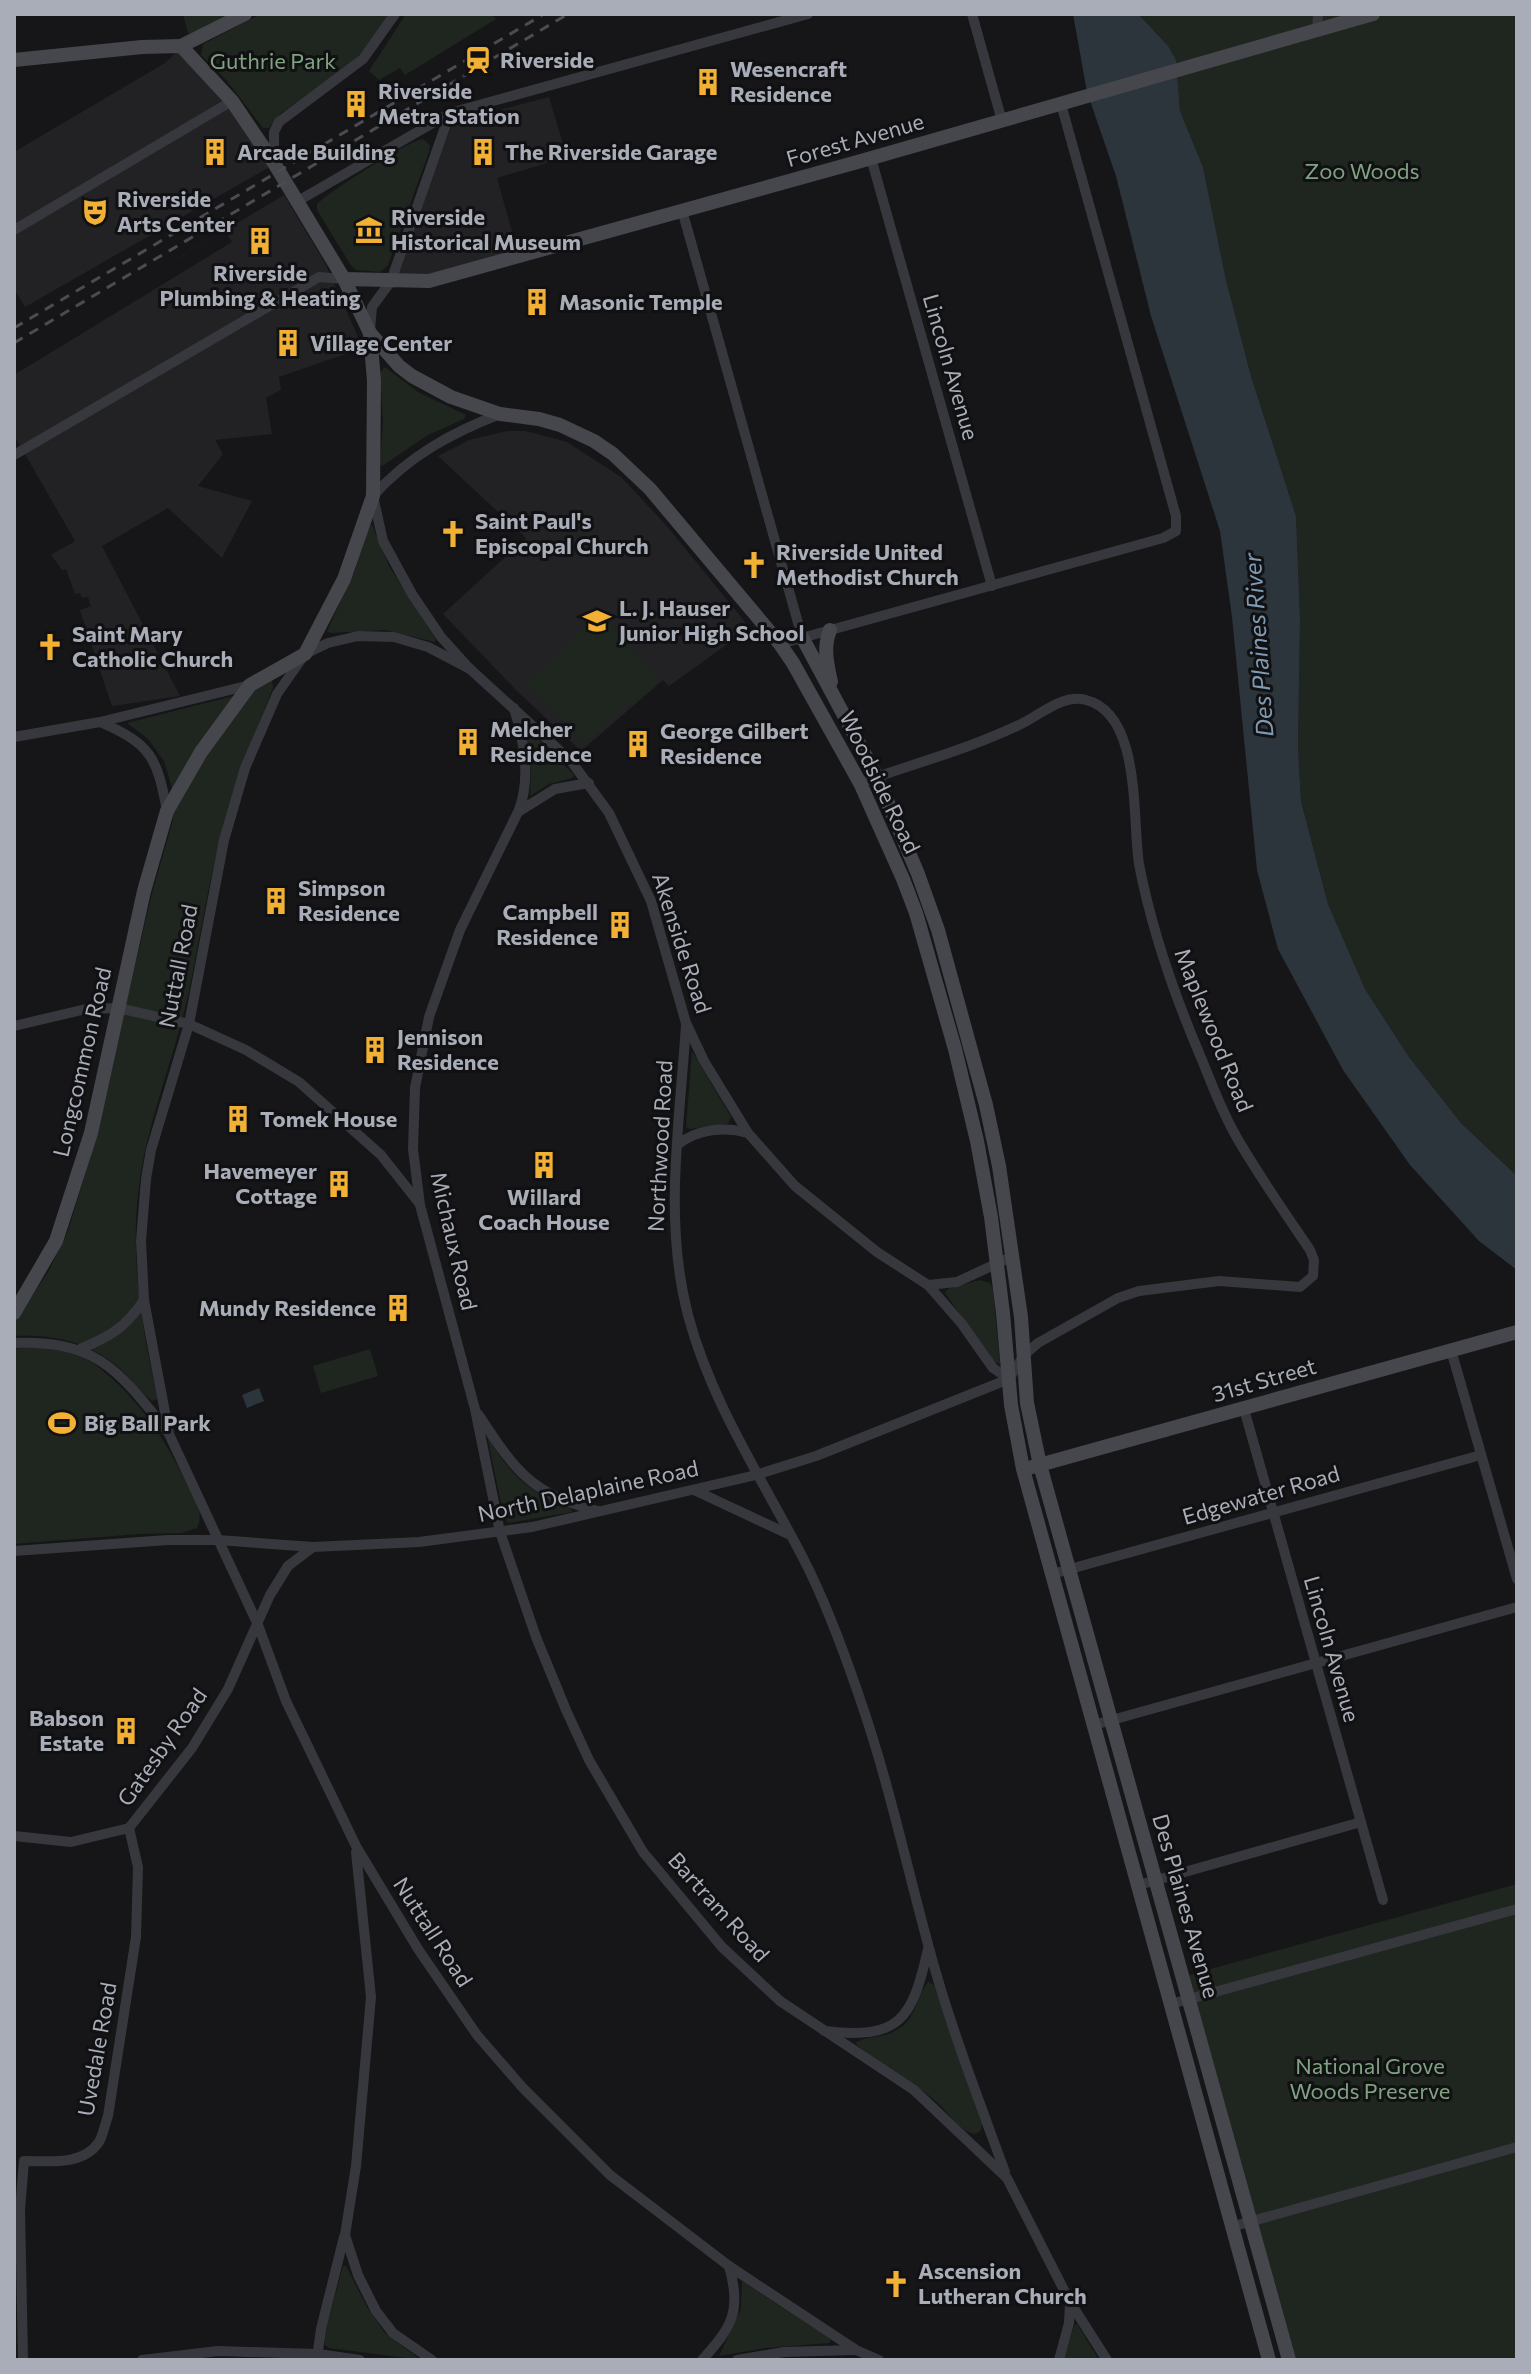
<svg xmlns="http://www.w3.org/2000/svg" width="1531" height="2374" font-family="Commissioner,sans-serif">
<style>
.built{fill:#222225}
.green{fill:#1e261f}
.water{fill:#2c353c}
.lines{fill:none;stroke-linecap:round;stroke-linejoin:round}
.street{stroke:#37383d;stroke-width:10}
.secondary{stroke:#45474d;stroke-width:14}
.rail{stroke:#4a4c52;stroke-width:3;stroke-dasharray:10 8;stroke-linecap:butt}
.labels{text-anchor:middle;stroke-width:6;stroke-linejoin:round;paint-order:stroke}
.poi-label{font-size:22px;font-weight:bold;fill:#a8adb8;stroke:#111113;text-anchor:start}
.park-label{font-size:22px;fill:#7fa381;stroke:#111113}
.street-label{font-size:22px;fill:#a8adb8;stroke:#111113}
.water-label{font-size:24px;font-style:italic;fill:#7f9bb3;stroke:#111113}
</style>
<rect width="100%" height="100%" fill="#161618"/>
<g class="built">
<path d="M181 48 231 104 273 165 25 307 14 289V152L165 63Z"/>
<path d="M549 97 567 157 497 178 518 253 390 289 453 122Z"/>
<path d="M284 195 325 263 363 348 279 377 281 390 266 398 272 434 215 440 223 454 198 486 252 501 222 558 168 508 102 546 180 696 112 706 80 610 91 606 88 597 82 598 80 593 75 594 66 569 62 570 51 555 75 541 14 435V375L232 242 225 231 14 357Z"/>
<path d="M507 431H526L567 442 621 477 666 525 750 628 669 686 663 680 581 751 517 691 443 614 526 538 438 456 469 440Z"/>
</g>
<g class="green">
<path d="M183 14H234L193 34 188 33Z"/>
<path d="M261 14H392L348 69 281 113 269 128H263L227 81 201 55 203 44Z"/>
<path d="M406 14H492L496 19 405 75 400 68 379 80 369 71Z"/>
<path d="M1138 14H1517V1176L1461 1123 1409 1057 1365 989 1328 904 1301 801 1298 747 1300 619 1296 516 1251 376 1226 280 1203 167 1180 111 1176 60Z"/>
<path d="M423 139 430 145 429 152 388 265 380 272 356 270 350 264 317 210V204C330 191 406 142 423 139Z"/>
<path d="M385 367 418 392 466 415 464 419 428 435 382 466 380 463 383 422 380 372Z"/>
<path d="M372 525 389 566 435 638V642L385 630 331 633 327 631 354 573 368 527Z"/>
<path d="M599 613 661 678 585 743 524 684Z"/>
<path d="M272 680 273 688C252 739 232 789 219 843 207 892 199 942 189 991 175 1056 148 1119 139 1185 130 1256 141 1326 157 1395V1399L152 1401C139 1391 129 1376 116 1365 86 1341 51 1334 14 1336V1323L48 1272 67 1234 74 1211 91 1155 152 893 173 820 171 785 164 761 148 739 127 723 241 694Z"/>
<path d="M530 731 574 775 572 778 549 784 530 796 531 770 526 733Z"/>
<path d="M692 1051 731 1117 728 1124 690 1129 686 1127Z"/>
<path d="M980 1280 990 1283 993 1290 1000 1364 994 1362 945 1293 948 1289Z"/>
<path d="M40 1346C59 1350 81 1354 97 1366 137 1397 165 1438 186 1483 193 1497 205 1512 197 1528L181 1533 139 1534 14 1544V1349Z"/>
<path d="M370 1349 378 1376 321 1393 313 1366Z"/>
<path d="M487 1436C510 1475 528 1492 571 1508L572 1512 508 1523 504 1517Z"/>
<path d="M1517 1884V2360H1295L1189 1975Z"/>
<path d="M928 1982 934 1985 982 2124 981 2130 976 2134C961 2132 952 2118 942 2107 916 2081 881 2067 855 2043 865 2036 880 2038 891 2033 918 2021 914 2000 928 1982Z"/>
<path d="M343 2266H346L367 2307 384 2332 421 2360 329 2348 325 2345 324 2337Z"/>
<path d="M742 2281 830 2339V2343L765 2348 719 2356 741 2309Z"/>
<path d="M1077 2324 1099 2360H1064L1074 2326Z"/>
</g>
<g class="water">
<path d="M1073 14H1138L1168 46 1176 60 1180 111 1203 167 1226 280 1251 376 1296 516 1300 619 1298 747 1301 801 1328 904 1365 989 1409 1057 1461 1123 1517 1176V1270L1479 1241 1410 1165 1343 1070 1278 949 1257 870 1232 617 1220 531 1151 316 1116 176 1087 92Z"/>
<path d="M259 1388 264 1401 247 1408 242 1395Z"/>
</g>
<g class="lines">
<g class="street">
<path d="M972 14 1002 121"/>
<path d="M1317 31 1318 14"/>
<path d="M871 158 992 586"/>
<path d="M274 161V132L279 122 363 59 395 14"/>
<path d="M298 201 450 113 808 14"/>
<path d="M682 210 802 637"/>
<path d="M14 230 232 101"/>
<path d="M370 330 372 307 391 281 450 113"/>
<path d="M500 414C451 433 409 456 373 496L383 541 412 594 441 637 470 669 571 761 609 813 651 901 686 1023 704 1061 748 1133 795 1186 877 1252 928 1285 962 1324 993 1368 1009 1379"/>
<path d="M14 455 319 277 344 279"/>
<path d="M780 644 1163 538 1176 531V516L1061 104"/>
<path d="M470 669 428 647 394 637 358 636 328 643 305 654 277 694 245 768 224 840 189 1024 151 1150 146 1179 141 1241 144 1300 169 1434 258 1625 286 1701 356 1846 418 1949 477 2035 523 2088 610 2175 729 2266 856 2350 879 2360"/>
<path d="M514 708C524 741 531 777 519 810"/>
<path d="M100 722C151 744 157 757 167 811"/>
<path d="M14 737 100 722 250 685"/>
<path d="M589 783 555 789 518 812 460 930 429 1017 415 1088 413 1149 420 1205 475 1409 500 1532 536 1637 566 1710 589 1760 643 1852 722 1947 780 2001 914 2090 1007 2178 1070 2302 1107 2360"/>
<path d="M860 783C915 763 973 748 1025 722 1044 712 1064 694 1086 700 1142 714 1132 820 1139 864 1152 932 1175 997 1202 1060 1214 1090 1226 1121 1243 1148 1264 1183 1287 1216 1310 1250L1314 1260 1313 1276 1300 1287 1219 1281 1139 1291 1118 1298 1038 1343 1024 1355 1009 1379"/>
<path d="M686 1025C680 1121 663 1220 688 1315 711 1402 761 1477 802 1556 825 1600 843 1649 859 1696 888 1779 906 1864 929 1948 949 2023 978 2098 1005 2172"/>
<path d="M14 1026 86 1009 118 1008 189 1024 246 1050 299 1082 381 1155 419 1203"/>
<path d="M677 1145C697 1129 725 1126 748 1133"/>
<path d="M928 1285 957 1282 1013 1256"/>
<path d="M14 1343C98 1340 119 1371 168 1432"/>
<path d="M80 1349C111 1336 125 1328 144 1300"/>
<path d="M1451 1350 1517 1579"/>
<path d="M1244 1409 1383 1900"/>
<path d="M478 1414C515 1470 529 1493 598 1511"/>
<path d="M694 1490 788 1534"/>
<path d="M14 1551 168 1540H218L313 1547 419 1542 532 1527 756 1475 816 1456 1009 1379"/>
<path d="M1052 1574 1481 1455"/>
<path d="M1094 1725 1517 1607"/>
<path d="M14 1836 71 1842 129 1828 192 1748 228 1689 270 1595 288 1566 313 1547"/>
<path d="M356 1852 371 1997 356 2166 345 2235 358 2275 376 2311 393 2333 432 2360"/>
<path d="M1139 1885 1361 1822"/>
<path d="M1171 2004 1517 1909"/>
<path d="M824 2031C901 2040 912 2019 928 1949"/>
<path d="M1231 2227 1517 2147"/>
<path d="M317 2358 321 2329 344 2237"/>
<path d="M23 2360 20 2210 24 2161C49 2161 83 2166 99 2142 103 2135 105 2124 108 2116L136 1937 138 1867 129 1828"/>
<path d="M142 2360 218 2351 318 2354 360 2360"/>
<path d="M702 2360C732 2327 742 2311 729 2266"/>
<path d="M737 2360 784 2352 854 2350"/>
<path d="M1059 2360 1069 2323 1070 2304"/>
</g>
<g class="secondary">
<path d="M181 46 245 14"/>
<path d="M14 60 142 47 181 46 232 101 274 163 344 279 370 333 374 381 373 496 344 579 305 654 250 685 201 752 167 811 144 891 91 1133 56 1241 14 1313"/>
<path d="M344 279 429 281 861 161 1373 14"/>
<path d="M370 333 399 366 412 376 451 397 500 414 539 419 560 425 594 441 613 454 650 489 780 644 793 663 860 783 903 879 916 913 955 1049 977 1141 991 1217 1003 1313 1011 1405 1023 1469 1269 2360"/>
<path d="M830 630C823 648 827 663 831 682"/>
<path d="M802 637 877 777 918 874 938 930 986 1105 999 1166 1021 1317 1027 1403 1040 1465 1289 2360"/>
<path d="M1032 1467 1517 1332"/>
</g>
<g class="rail">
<path d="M14 328 544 14"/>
<path d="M14 343 568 14"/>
</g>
</g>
<defs>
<g id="station-bare" transform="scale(2.16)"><path d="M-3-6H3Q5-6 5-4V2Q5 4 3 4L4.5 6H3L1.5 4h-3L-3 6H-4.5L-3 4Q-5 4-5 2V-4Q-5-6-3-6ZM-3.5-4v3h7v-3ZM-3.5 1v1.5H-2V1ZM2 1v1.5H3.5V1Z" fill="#f2b134" stroke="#111113" stroke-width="2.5" paint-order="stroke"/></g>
<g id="building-bare" transform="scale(2.16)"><path d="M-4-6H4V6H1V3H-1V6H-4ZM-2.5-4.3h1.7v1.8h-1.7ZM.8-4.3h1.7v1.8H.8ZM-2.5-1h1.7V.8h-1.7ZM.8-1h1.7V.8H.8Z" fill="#f2b134" stroke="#111113" stroke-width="2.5" paint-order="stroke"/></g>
<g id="theatre-bare" transform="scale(2.16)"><path d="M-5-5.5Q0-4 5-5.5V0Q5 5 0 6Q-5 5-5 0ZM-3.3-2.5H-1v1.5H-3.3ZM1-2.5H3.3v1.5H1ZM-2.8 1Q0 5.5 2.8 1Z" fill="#f2b134" stroke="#111113" stroke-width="2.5" paint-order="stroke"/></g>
<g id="museum-bare" transform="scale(2.16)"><path d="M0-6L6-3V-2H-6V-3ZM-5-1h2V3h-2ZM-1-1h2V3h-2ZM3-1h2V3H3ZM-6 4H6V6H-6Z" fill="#f2b134" stroke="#111113" stroke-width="2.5" paint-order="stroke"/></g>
<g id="church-bare" transform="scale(2.16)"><path d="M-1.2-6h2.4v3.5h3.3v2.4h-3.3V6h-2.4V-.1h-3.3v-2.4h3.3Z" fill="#f2b134" stroke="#111113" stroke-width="2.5" paint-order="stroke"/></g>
<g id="school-bare" transform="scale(2.16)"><path d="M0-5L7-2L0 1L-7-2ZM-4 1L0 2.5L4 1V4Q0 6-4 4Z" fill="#f2b134" stroke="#111113" stroke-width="2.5" paint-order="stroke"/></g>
<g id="stadium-bare" transform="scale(2.16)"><path d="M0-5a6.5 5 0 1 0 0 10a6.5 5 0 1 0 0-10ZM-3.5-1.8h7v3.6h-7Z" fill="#f2b134" stroke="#111113" stroke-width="2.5" paint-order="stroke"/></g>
</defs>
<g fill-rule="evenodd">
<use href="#station-bare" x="478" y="60"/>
<use href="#building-bare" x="708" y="82"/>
<use href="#building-bare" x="356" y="104"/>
<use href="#building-bare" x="215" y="152"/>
<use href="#building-bare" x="483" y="152"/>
<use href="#theatre-bare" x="95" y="212"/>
<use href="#museum-bare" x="369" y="230"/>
<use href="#building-bare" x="260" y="241"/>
<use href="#building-bare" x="537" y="302"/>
<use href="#building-bare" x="288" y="343"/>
<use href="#church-bare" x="453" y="534"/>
<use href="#church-bare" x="754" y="565"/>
<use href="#school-bare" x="597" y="621"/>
<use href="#church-bare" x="50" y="647"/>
<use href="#building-bare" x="468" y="742"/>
<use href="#building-bare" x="638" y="744"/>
<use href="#building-bare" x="276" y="901"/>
<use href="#building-bare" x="620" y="925"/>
<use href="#building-bare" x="375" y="1050"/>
<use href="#building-bare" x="238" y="1119"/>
<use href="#building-bare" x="544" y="1165"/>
<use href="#building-bare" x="339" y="1184"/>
<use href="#building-bare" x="398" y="1308"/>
<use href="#stadium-bare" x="62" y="1423"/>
<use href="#building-bare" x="126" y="1731"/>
<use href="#church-bare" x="896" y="2284"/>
</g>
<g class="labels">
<g class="poi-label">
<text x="500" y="68">Riverside</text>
<text x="730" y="77">Wesencraft<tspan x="730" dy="25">Residence</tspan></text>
<text x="378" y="99">Riverside<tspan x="378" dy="25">Metra Station</tspan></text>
<text x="237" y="160">Arcade Building</text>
<text x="505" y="160">The Riverside Garage</text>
<text x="117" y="207">Riverside<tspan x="117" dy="25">Arts Center</tspan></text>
<text x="391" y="225">Riverside<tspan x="391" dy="25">Historical Museum</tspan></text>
<text x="260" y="281" text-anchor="middle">Riverside<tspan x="260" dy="25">Plumbing &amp; Heating</tspan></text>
<text x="559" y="310">Masonic Temple</text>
<text x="310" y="351">Village Center</text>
<text x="475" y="529">Saint Paul's<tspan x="475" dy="25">Episcopal Church</tspan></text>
<text x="776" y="560">Riverside United<tspan x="776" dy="25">Methodist Church</tspan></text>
<text x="619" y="616">L. J. Hauser<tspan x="619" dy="25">Junior High School</tspan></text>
<text x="72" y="642">Saint Mary<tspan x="72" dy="25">Catholic Church</tspan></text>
<text x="490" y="737">Melcher<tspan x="490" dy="25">Residence</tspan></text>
<text x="660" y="739">George Gilbert<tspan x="660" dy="25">Residence</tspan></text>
<text x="298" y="896">Simpson<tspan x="298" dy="25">Residence</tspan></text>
<text x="598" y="920" text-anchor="end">Campbell<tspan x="598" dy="25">Residence</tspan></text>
<text x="397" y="1045">Jennison<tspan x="397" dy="25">Residence</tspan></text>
<text x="260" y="1127">Tomek House</text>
<text x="317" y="1179" text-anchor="end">Havemeyer<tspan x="317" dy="25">Cottage</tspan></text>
<text x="544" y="1205" text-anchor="middle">Willard<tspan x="544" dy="25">Coach House</tspan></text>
<text x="376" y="1316" text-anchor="end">Mundy Residence</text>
<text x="84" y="1431">Big Ball Park</text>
<text x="104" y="1726" text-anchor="end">Babson<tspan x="104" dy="25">Estate</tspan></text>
<text x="918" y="2279">Ascension<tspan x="918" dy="25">Lutheran Church</tspan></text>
</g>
<g class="park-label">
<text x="273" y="69">Guthrie Park</text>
<text x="1362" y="179">Zoo Woods</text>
<text x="1370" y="2074">National Grove<tspan x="1370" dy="25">Woods Preserve</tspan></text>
</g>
<g class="street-label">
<text transform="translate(855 140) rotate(-16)" y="8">Forest Avenue</text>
<text transform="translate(951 367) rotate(74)" y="8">Lincoln Avenue</text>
<text transform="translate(880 782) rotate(64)" y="8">Woodside Road</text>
<text transform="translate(682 943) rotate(72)" y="8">Akenside Road</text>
<text transform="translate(178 966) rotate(-79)" y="8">Nuttall Road</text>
<text transform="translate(1214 1030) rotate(68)" y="8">Maplewood Road</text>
<text transform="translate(82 1062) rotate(-77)" y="8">Longcommon Road</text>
<text transform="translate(660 1146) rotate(-87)" y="8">Northwood Road</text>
<text transform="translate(454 1241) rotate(77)" y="8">Michaux Road</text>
<text transform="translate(1264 1380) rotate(-16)" y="8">31st Street</text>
<text transform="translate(588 1491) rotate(-12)" y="8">North Delaplaine Road</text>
<text transform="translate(1261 1495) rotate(-16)" y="8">Edgewater Road</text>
<text transform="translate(1332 1649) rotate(74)" y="8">Lincoln Avenue</text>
<text transform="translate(162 1747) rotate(-55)" y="8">Gatesby Road</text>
<text transform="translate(1186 1906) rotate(74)" y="8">Des Plaines Avenue</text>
<text transform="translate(719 1907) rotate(48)" y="8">Bartram Road</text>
<text transform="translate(433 1932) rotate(57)" y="8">Nuttall Road</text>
<text transform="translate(97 2049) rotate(-80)" y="8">Uvedale Road</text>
</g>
<g class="water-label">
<text transform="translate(1259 645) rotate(-94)" y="8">Des Plaines River</text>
</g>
</g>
<rect width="1531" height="2374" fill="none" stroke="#a8adb8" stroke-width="32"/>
</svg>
